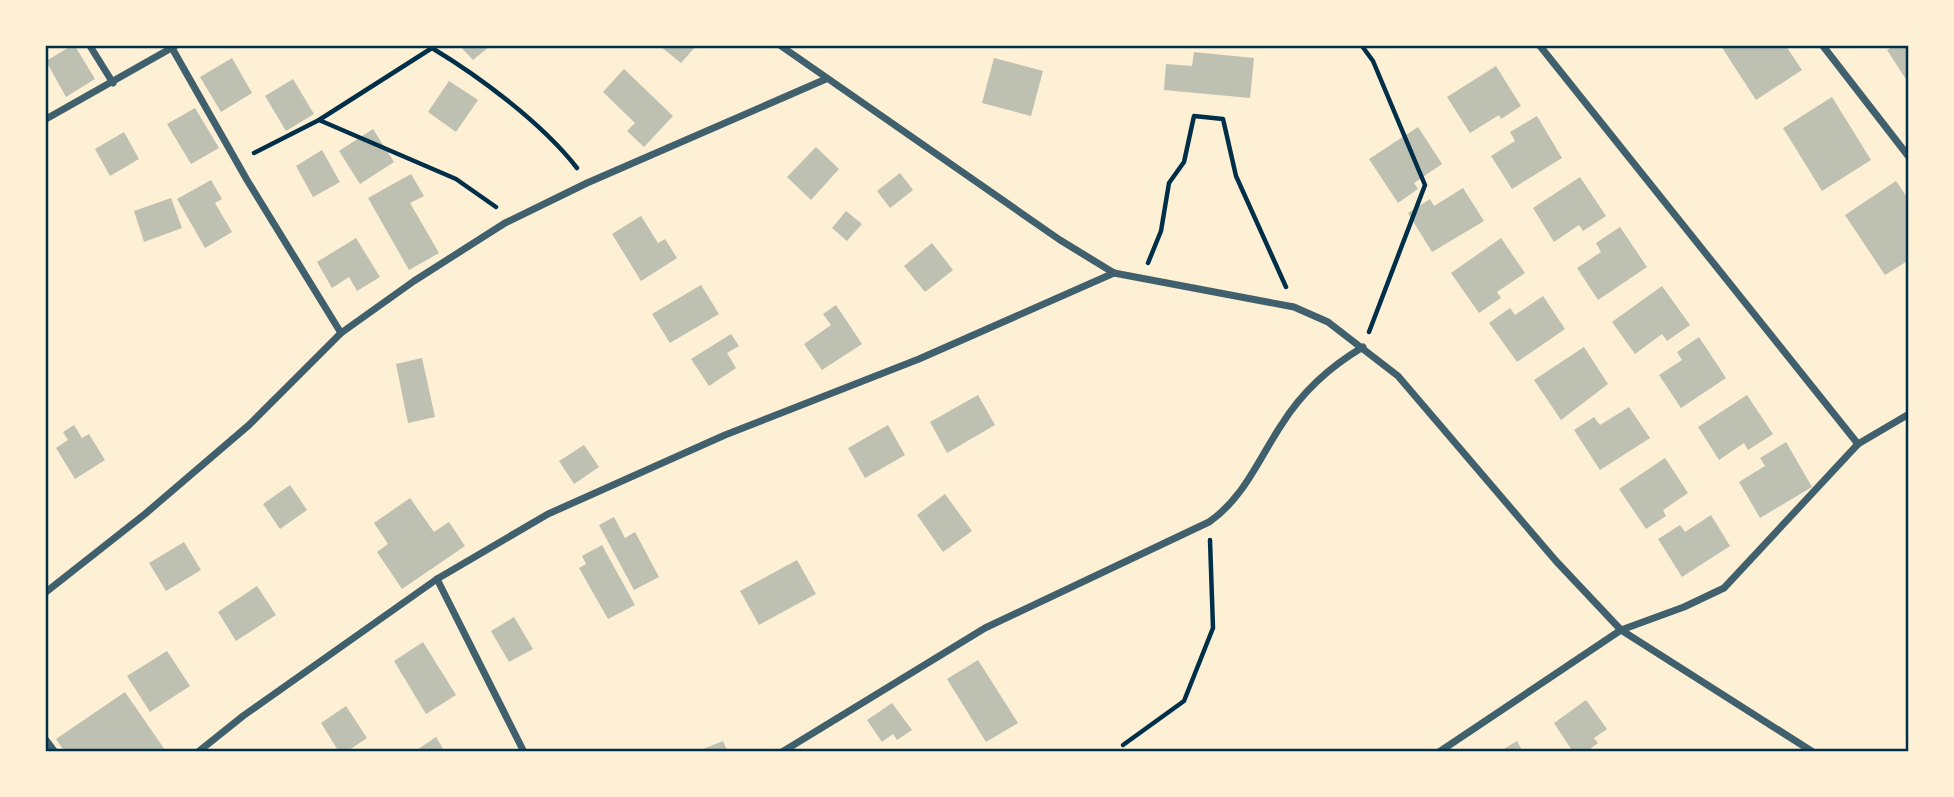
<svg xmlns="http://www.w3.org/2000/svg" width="1954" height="797" viewBox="0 0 1954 797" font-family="'Source Sans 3',sans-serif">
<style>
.building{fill:#bec0b2}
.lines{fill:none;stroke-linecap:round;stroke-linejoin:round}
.path{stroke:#003049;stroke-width:4.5}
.minor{stroke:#3f606c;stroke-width:7}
.neatline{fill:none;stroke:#003049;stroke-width:2.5}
</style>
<rect width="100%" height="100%" fill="#fdf0d5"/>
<!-- building -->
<g class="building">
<path d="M71,46H75L95,79L66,97L46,61Z"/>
<path d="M460,46H490L473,60Z"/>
<path d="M660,46H696L681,63Z"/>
<path d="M1721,46H1786L1802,70L1756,100Z"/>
<path d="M1894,46H1909V84L1887,50Z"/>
<path d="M1194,52L1254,58L1250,98L1164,90L1166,64L1192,66Z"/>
<path d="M232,58L252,93L221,112L200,77Z"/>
<path d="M994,58L1043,71L1031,116L982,103Z"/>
<path d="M1496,66L1521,106L1501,119L1499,115L1470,133L1447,97Z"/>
<path d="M624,69L673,116L644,147L627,131L635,123L603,92Z"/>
<path d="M293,79L314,114L286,131L265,96Z"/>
<path d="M449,81L478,100L456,132L428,112Z"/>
<path d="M1832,97L1871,160L1822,191L1783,128Z"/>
<path d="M195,108L219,148L191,164L167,124Z"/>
<path d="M1537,116L1562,158L1512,189L1491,156L1515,141L1510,132Z"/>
<path d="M1418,127L1442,164L1414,183L1418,189L1398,203L1369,159Z"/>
<path d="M373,129L394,162L360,184L339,151Z"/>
<path d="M124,132L139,159L110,176L95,149Z"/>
<path d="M816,147L839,169L811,200L787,177Z"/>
<path d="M322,150L340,182L313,197L296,166Z"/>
<path d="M900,173L913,190L890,208L877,191Z"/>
<path d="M411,174L424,196L410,203L439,253L409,270L368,198Z"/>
<path d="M1580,177L1606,216L1583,231L1579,225L1554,242L1533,208Z"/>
<path d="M211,180L222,199L215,203L232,232L205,248L177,199Z"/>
<path d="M1896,181L1909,200V260L1885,275L1845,215Z"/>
<path d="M1463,188L1484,221L1432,252L1408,213L1430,199L1434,206Z"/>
<path d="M171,198L182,228L144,242L134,211Z"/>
<path d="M846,211L862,224L847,241L832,228Z"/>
<path d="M641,216L658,243L665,239L677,258L641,281L612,234Z"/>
<path d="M1620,227L1647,267L1598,300L1577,268L1601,252L1596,243Z"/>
<path d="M356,238L380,277L357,291L349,277L332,288L317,262Z"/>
<path d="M1501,238L1525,273L1497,292L1501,298L1479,313L1451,273Z"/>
<path d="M932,243L953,270L925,292L904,266Z"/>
<path d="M701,285L719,314L670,343L652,314Z"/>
<path d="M1662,286L1690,325L1667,341L1662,334L1635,354L1612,322Z"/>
<path d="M1543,296L1565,329L1517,362L1489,323L1510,308L1515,315Z"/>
<path d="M836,305L862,344L822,370L804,344L831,325L823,314Z"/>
<path d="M731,334L739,346L727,353L736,368L709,386L691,359Z"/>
<path d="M1699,337L1726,378L1681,408L1659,375L1682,360L1677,352Z"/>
<path d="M1584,347L1608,384L1561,420L1534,380Z"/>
<path d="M422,358L435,417L408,423L396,364Z"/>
<path d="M978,395L995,425L947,453L930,422Z"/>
<path d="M1747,395L1773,434L1748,450L1744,443L1719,460L1698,427Z"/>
<path d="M1629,407L1650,438L1600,470L1574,430L1594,417L1600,425Z"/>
<path d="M74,425L82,438L89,434L105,460L75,479L56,448L68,440L63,432Z"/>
<path d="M888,425L905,455L865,478L848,448Z"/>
<path d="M1786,442L1812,487L1760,518L1739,482L1765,466L1760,458Z"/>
<path d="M584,445L599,467L574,484L559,461Z"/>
<path d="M1665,458L1688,493L1663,510L1666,516L1646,529L1619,489Z"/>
<path d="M290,485L307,510L280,529L263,504Z"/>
<path d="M945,494L972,531L943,552L917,515Z"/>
<path d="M410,498L434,532L449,522L465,546L402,589L377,552L388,544L374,523Z"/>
<path d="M1711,515L1730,546L1682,577L1658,539L1680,525L1685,532Z"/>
<path d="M614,517L625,538L635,532L659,577L634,590L599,525Z"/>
<path d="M184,542L201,570L166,591L149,563Z"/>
<path d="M602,545L635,605L608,619L579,568L586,564L582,556Z"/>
<path d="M797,560L816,594L759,625L740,591Z"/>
<path d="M257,586L276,615L236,641L218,612Z"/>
<path d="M514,617L533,649L509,662L491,631Z"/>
<path d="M423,642L456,695L426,714L394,661Z"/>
<path d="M167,651L190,686L150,712L127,676Z"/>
<path d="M978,660L1018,723L986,742L947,679Z"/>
<path d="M125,692L165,750L65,752L56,739Z"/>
<path d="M1586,700L1607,729L1594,738L1598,743L1586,752H1573L1554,723Z"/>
<path d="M892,703L912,730L897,740L893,734L882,742L867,720Z"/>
<path d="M346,706L367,738L346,752H339L321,723Z"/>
<path d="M436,737L445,752H414Z"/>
<path d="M723,741L728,752H698V751Z"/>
<path d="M1517,741L1523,752H1499Z"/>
</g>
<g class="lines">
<!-- path -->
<g class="path">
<path d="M1362,46L1373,61L1425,185L1369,332"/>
<path d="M319,120L432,48C480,77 542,123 577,168"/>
<path d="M254,153L319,120L456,179L496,207"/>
<path d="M1148,263L1161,231L1169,183L1184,162L1194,116L1223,119L1236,176L1286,287"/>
<path d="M1123,745L1184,701L1213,628L1210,540"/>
</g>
<!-- minor -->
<g class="minor">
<path d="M90,46L113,83"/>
<path d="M781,46L1060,240L1114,273L1294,307L1328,322L1398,376L1556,561L1621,630L1813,752"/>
<path d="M1540,46L1858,444"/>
<path d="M1823,46L1909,157"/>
<path d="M172,48L247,180L341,333"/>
<path d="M46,119L175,46"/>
<path d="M46,592L145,514L249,425L341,333L414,281L505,223L587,183L826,79"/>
<path d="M46,740L55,752"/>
<path d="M198,752L243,716L437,579"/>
<path d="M524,752L437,579L548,514L725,435L919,359L1114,273"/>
<path d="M782,752L985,628L1209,522C1244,498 1259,458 1282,424C1302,392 1331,366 1363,347"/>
<path d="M1439,752L1621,630L1684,607L1724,588L1858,444L1909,414"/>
</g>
</g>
<!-- border -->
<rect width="1954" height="797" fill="none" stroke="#fdf0d5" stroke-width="94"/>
<rect x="47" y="47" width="1860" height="703" class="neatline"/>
</svg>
